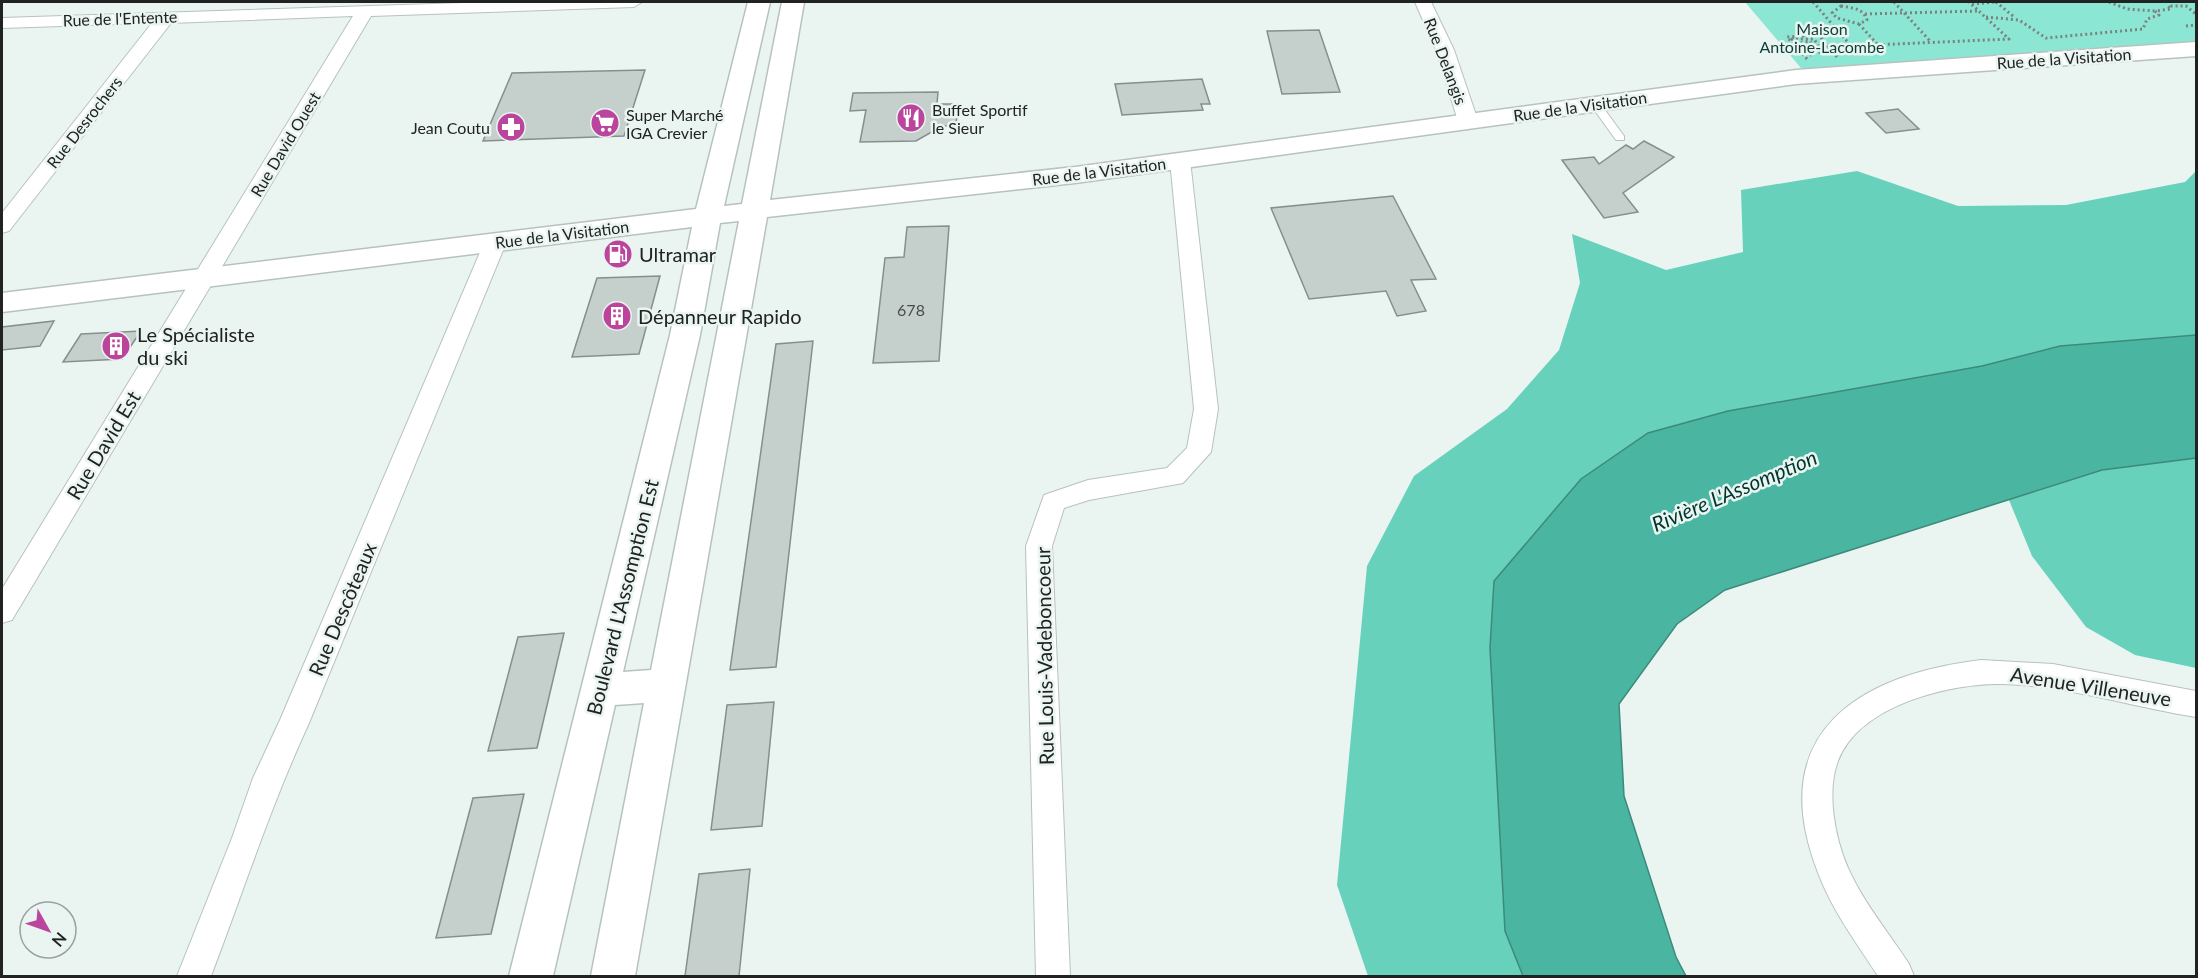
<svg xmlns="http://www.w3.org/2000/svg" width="2198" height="978" viewBox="0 0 2198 978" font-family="Lato,sans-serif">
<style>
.green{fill:#8be7d3}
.forest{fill:#67d1bc}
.water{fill:#4ab6a1;stroke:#3d8a7b;stroke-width:1.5}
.building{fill:#c5d0cd;stroke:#858f8c;stroke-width:1.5}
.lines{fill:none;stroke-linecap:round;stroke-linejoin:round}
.lane-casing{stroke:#b7c2bf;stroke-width:2}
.street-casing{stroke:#b7c2bf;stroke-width:2}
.secondary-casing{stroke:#b7c2bf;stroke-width:3}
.path{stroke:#7b8280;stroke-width:3;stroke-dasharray:2 3;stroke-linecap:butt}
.lane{fill:#fff;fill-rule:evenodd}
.street{fill:#fff;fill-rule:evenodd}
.secondary{fill:#fff;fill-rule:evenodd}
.labels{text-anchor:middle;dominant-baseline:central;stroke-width:5;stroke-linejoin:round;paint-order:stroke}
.far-street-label{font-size:16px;fill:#202322;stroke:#eaf5f2}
.far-park-label{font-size:16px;fill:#0c3e35;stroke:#eaf5f2}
.far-poi-label{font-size:16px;fill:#202322;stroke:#eaf5f2;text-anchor:start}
.number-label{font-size:16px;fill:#494e4d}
.poi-label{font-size:20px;fill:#202322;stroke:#eaf5f2;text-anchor:start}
.street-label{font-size:20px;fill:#202322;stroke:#eaf5f2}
.water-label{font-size:21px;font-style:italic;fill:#01362d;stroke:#eaf5f2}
</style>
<rect width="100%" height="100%" fill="#eaf5f2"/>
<!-- green -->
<path class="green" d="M1745,2H2196V49L1806,74Z"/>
<!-- forest -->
<g class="forest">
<path d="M1857,171L1958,206L2066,205L2185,182L2196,171V335L2060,346L1982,366L1728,411L1648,433L1494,581L1490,648L1505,931L1523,976H1368L1337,885L1367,566L1414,476L1507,409L1559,350L1580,283L1572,234L1666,270L1743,252L1741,190Z"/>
<path d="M2196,458V668L2135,655L2086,627L2032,556L2009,500L2102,470Z"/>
</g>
<!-- water -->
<path class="water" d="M2196,335V458L2102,470L1725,590L1677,624L1619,704L1624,796L1676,957L1686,976H1523L1505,931L1490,648L1494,581L1581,479L1648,433L1728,411L1982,366L2060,346Z"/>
<!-- building -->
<g class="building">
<path d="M1319,30L1340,92L1282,94L1267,31Z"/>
<path d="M645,70L624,136L483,141L512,73Z"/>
<path d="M1202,79L1210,104H1201L1203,110L1122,115L1115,84Z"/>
<path d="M938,92L937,104H958L956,126H942L916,141L860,142L866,110L850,111L853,93Z"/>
<path d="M1898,109L1919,129L1886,133L1866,113Z"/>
<path d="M1644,141L1674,157L1623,193L1638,212L1604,218L1562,160L1594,157L1599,164L1626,145L1633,149Z"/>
<path d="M1393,196L1436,279L1411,280L1426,311L1397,316L1386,291L1309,299L1271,208Z"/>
<path d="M949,226L939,361L873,363L885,258L904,257L907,227Z"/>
<path d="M660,276L639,354L572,357L597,278Z"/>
<path d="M54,321L40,346L2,350V327Z"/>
<path d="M141,331L122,359L63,362L81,334Z"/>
<path d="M813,341L776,667L730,670L776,344Z"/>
<path d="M564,633L537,748L488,751L518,637Z"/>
<path d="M774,702L762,826L711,830L727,705Z"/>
<path d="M524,794L491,934L436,938L473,798Z"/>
<path d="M750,869L739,976H685L699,874Z"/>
</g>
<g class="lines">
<!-- lane casing -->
<g class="lane-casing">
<path id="lane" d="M1595,101L1599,102L1624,136V140H1616L1590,104Z"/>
</g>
<!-- street casing -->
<g class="street-casing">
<g id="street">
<path d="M495,2H642L634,7L371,16L12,620L2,623V589L353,16L171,23L9,231L2,233V213L152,23L2,28V18Z"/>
<path d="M1415,2H1431L1454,50L1478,121L1475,125H1461L1458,121L1436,50Z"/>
<path d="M1180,154L1187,156L1190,160L1218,409L1211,452L1183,483L1089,500L1064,508L1052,546L1070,976H1036L1026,546L1044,495L1088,480L1167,468L1187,448L1194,409L1170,160L1173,156Z"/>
<path d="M495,236L502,238L506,243L309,723C271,805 243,892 211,976H177L232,838L253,778L280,720L484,243L488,238Z"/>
<path d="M1981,660L2053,664L2196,691V717C2132,707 2069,686 2003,684C1950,683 1859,705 1838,761C1826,792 1835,838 1848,868C1863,902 1889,933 1909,964L1914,976H1878C1856,942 1831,909 1817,870C1765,733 1858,675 1981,660Z"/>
</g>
</g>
<!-- secondary casing -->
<g class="secondary-casing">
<path id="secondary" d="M748,2H770L724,206L742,204L782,2H804L770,200L1075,167L1796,70L2196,42V56L1796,84L1075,183L767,217L635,976H591L644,703L615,705L553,976H509L670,335L692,227L2,312V293L696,209ZM739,221L651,670L623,672L700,335L720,223Z"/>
</g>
<!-- path -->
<g class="path">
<path d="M1813,2L1851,46L2009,39L1969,2"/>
<path d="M1894,2L1931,42"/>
<path d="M1996,2L2013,16"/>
<path d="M2109,2L2127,9L2155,11"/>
<path d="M1972,4L1995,2"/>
<path d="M1841,6C1852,8 1863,8 1867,20L1859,24L1837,18L1832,13Z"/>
<path d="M1865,14L1978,11"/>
<path d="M1986,17L2019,20L2046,38L2143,29L2147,19L2159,15L2155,11L2171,9L2168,6H2186L2196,14"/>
<path d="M1859,24L1878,45"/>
<path d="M2186,26L2196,25"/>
<path d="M1807,45L1816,51L1810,41L1800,43L1811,53L1822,52L1814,39H1792L1814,57"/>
<path d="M1837,57L1829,47L1851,46"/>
<path d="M1807,59L1787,37L1819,35L1827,45V55"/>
</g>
<!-- lane -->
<use href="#lane" class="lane"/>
<!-- street -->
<use href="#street" class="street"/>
<!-- secondary -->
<use href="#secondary" class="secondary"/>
</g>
<!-- icons -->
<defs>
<g id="restaurant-disc" transform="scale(1.5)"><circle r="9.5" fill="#bb459c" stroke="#eaf5f2"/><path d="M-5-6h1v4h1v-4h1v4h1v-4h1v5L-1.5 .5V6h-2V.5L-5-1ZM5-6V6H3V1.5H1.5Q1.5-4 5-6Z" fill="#fff"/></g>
<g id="supermarket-disc" transform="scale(1.5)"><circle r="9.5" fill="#bb459c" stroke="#eaf5f2"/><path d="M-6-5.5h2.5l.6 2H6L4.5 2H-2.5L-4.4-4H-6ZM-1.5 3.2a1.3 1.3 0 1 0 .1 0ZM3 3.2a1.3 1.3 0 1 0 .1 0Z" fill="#fff"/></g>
<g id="pharmacy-disc" transform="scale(1.5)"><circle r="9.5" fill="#bb459c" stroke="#eaf5f2"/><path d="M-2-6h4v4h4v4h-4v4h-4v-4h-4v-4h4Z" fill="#fff"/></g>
<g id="fuel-disc" transform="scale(1.5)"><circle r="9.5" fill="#bb459c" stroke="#eaf5f2"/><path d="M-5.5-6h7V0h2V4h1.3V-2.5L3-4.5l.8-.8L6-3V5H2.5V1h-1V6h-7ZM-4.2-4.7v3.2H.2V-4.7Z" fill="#fff"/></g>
<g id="building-disc" transform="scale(1.5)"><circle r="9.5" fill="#bb459c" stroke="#eaf5f2"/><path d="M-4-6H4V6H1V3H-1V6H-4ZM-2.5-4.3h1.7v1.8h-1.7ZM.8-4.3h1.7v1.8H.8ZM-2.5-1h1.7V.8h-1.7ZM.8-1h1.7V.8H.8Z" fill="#fff"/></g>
</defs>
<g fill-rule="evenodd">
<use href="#restaurant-disc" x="911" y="118"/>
<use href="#supermarket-disc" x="605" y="123"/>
<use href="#pharmacy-disc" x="511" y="127"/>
<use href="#fuel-disc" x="618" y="254"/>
<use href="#building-disc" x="617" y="316"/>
<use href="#building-disc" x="116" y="346"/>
</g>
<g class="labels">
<!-- far-street labels -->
<g class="far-street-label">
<text transform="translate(120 18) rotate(-2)">Rue de l'Entente</text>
<text transform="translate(2064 58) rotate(-4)">Rue de la Visitation</text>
<text transform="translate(1446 61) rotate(69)">Rue Delangis</text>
<text transform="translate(1580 106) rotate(-8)">Rue de la Visitation</text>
<text transform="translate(84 122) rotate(-52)">Rue Desrochers</text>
<text transform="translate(285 144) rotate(-59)">Rue David Ouest</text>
<text transform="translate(1099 171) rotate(-7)">Rue de la Visitation</text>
<text transform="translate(562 234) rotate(-7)">Rue de la Visitation</text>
</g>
<!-- far-park labels -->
<g class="far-park-label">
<text x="1822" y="28">Maison<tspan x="1822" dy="18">Antoine-Lacombe</tspan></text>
</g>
<!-- far-poi labels -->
<g class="far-poi-label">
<text x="932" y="109">Buffet Sportif<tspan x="932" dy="18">le Sieur</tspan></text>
<text x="626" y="114">Super Marché<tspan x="626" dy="18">IGA Crevier</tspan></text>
<text x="490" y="127" text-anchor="end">Jean Coutu</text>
</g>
<!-- number labels -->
<g class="number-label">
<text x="911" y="309">678</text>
</g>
<!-- poi labels -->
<g class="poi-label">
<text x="639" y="254">Ultramar</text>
<text x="638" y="316">Dépanneur Rapido</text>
<text x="137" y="334">Le Spécialiste<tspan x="137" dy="23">du ski</tspan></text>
</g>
<!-- street labels -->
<g class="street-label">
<text transform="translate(103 445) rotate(-59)">Rue David Est</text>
<text transform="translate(622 597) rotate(-76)">Boulevard L'Assomption Est</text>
<text transform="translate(342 609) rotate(-67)">Rue Descôteaux</text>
<text transform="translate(1044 656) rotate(-91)">Rue Louis-Vadeboncoeur</text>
<text transform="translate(2091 686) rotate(9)">Avenue Villeneuve</text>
</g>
<!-- water labels -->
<g class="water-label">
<text transform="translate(1734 490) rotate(-23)">Rivière L'Assomption</text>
</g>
</g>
<!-- border -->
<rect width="2198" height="978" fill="none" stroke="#202322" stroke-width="6"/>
<!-- north arrow -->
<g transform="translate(48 930) rotate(130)"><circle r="28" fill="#eaf5f2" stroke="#99a19f" stroke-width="1.5"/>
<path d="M0-4.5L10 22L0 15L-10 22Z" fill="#bb459c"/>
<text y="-9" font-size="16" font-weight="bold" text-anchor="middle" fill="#202322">N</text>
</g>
</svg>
